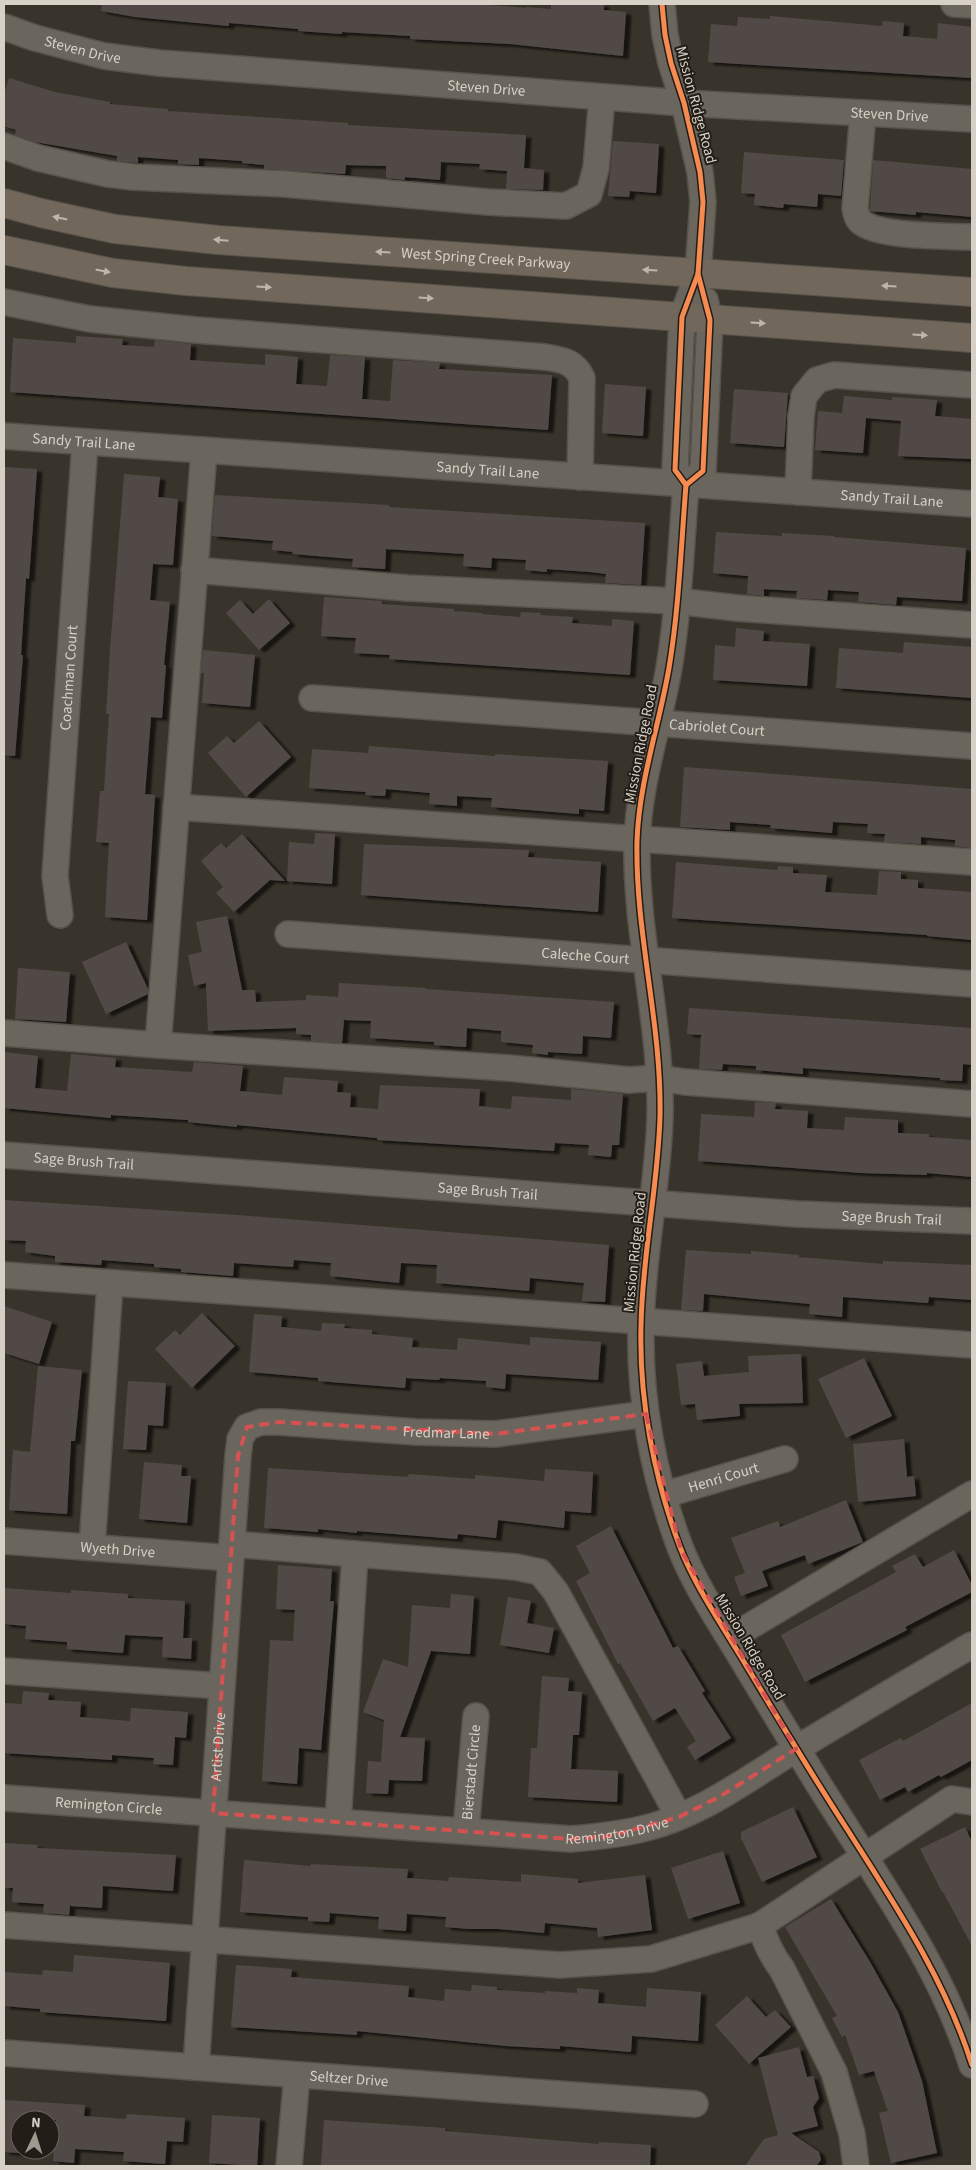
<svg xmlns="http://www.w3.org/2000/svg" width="976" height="2170" viewBox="0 0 976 2170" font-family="'Source Sans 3',sans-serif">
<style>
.building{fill:#514a45;filter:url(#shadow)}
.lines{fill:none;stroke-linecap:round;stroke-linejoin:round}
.minor-casing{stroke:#57524b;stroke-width:28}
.major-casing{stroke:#57524b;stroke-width:30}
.minor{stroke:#6a665e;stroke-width:25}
.major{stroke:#71675b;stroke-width:28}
.cycleway-casing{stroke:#221d16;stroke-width:8}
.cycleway{stroke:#f68b52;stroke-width:5}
.oneway{fill:#beb6ac}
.marked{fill:none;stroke:#d65250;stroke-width:4;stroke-dasharray:10 6;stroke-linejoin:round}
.labels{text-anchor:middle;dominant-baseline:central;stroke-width:4;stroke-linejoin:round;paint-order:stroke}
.street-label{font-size:15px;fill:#d7d0c7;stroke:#221d16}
</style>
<defs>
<filter id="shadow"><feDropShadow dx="5.5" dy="3" stdDeviation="1" flood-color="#0009"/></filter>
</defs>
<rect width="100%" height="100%" fill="#39342b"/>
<!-- building -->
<g class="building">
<path d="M102,4H488V5L526,8V7L551,9V4H604V10L626,12L623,56L510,44L410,39V36L342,32V34L298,31V29L229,23V26L135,17L101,11Z"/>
<path d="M770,16L882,26L883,21L904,23L903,36L937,39L938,23L972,27V78L708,62L711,24L737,26L738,17L770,19Z"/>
<path d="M9,78L55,92L110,102V104L168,109V111L348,123V125L526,135L524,168L544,170L543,190L506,189L507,171L479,169L480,164L441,162L440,180L405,177V180L386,178V166L346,165L345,174L264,169V165L242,163V161L199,158V165L178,164V160L138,157V163L117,161V156L35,142L15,135L16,130L4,126V94Z"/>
<path d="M613,141L659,144L656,193L630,191L629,197L608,196Z"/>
<path d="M744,152L844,160L841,196L818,194L817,207L784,204L783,208L754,205L755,194L741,193Z"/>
<path d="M873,160L972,169V217L916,212V215L870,211Z"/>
<path d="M76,336L123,339L122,345L154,347L155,340L191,344L190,360L265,365V354L298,357L296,384L327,386L330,355L365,357L362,399L390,401L393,360L440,363L439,369L552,375L548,430L10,392L13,338L76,343Z"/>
<path d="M605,384L646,387L643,436L602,433Z"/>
<path d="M734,389L788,393L784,447L730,443Z"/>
<path d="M844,396L892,400V397L937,400L935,416L972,419V459L898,456L901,421L866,418L863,453L815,450L818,411L842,413Z"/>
<path d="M4,467L37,469L29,579L26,578L21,655H23L15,756L4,755Z"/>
<path d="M124,474L160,477L158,497L178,499L173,565L153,564L150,600L170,602L164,665H166L162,718L151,717L145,794L155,795L147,920L105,917L109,843L96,842L100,791H104L109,714H106L110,650Z"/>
<path d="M215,495L389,505V507L645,523L641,585L605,583L606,574L590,572L547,569V572L525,570L526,560L492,558L491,568L463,566L464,554L386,549L385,569L352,567L353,559L292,554L293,552L272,550L273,541L212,536Z"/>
<path d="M716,532L782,536V533L834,536V537L966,548L962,601L897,597L896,605L858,602L859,592L828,590L827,600L796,598L797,591L764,589V596L747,594L748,576L713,573Z"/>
<path d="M324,597L382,601V604L454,609V611L482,613V614L520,617L521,612L541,613L540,615L573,617L572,623L612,626V619L634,621L630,675L389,659L390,655L354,653L356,638L321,636Z"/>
<path d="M269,599L290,623L259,650L226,613L240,600L253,614Z"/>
<path d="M736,628L764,631L763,641L810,644L807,686L713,680L715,645L735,647Z"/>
<path d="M904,642L972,647V698L836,688L839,648L903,653Z"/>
<path d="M203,650L255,655L250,707L202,703L204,673H201Z"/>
<path d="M259,721L291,757L246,797L208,753L227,736L234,743Z"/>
<path d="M369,746L495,756V754L608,761L604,811L579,809V814L491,807L492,798L457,796V806L429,804L430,793L386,789L385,796L365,795L366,792L309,788L312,749L368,753Z"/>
<path d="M684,767L972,789V848L955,846V840L921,837V844L884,842L885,834L867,833L868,824L833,822L832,833L770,828L771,825L730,822V830L680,827Z"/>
<path d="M315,833L335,834L332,884L287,881L289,842L314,844Z"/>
<path d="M242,834L285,881L270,880L234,912L216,893L223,887L201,861L221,843L226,848Z"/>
<path d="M364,844L529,850L528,857L601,862L598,912L361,895Z"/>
<path d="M676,862L777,870L778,866L793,867V873L827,875L825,892L877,895L879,871L901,872V879L918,880V888L972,892V940L927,936V935L672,918Z"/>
<path d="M227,916L242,990H255L256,1002L306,1000V995L338,997L339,983L426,988V989L614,1002L611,1038L583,1036L582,1054L548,1052V1055L532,1053L533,1045L501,1042V1031L467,1028L466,1047L434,1045V1042L370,1038L371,1021L344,1020L342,1043L311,1041V1035L296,1034V1028L208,1031L206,983L194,986L188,955L202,952L196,922Z"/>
<path d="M126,942L148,989V994L106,1014L82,962Z"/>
<path d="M18,968L70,972L66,1022L15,1019Z"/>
<path d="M689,1008L972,1028V1065L963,1064L962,1081L940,1080V1078L803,1068V1074L756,1070V1066L723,1064L722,1070L699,1069L701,1035L687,1034Z"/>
<path d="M4,1052L38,1056L35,1088L67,1091L71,1054L116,1058L115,1067L192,1072L194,1062L243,1066L240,1091L282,1095L284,1077L338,1081L337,1092L351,1093L350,1107L378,1109L380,1085L480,1089L479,1106L511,1109L512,1096L571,1100V1089L623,1094L619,1145H612L611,1157L588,1155L589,1145L555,1143L554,1151L492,1147L377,1140V1138L237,1125V1127L188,1122V1120L111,1115V1118L4,1108Z"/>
<path d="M755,1102L776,1103L775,1109L808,1111L807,1128L844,1130L845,1117L898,1120V1133L929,1134V1137L972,1140V1177L927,1173V1175L862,1173L698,1161L701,1114L754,1117Z"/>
<path d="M4,1200L237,1215L609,1245L605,1302L582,1301L584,1283L530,1278L529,1291L436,1283L437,1265L401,1263L399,1283L330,1276L331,1263L294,1260L293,1267L234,1263L233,1276L181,1272V1269L154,1267V1264L102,1260L101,1265L55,1262V1256L25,1252L26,1241L4,1240Z"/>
<path d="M686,1250L751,1254V1251L799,1255V1257L883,1264V1261L972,1265V1300L929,1297L928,1303L843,1297L842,1317L809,1314L810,1304L704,1294L703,1311L681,1310Z"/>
<path d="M4,1306L52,1322L39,1364L4,1353Z"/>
<path d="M202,1313L235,1346L192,1388L155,1349L175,1330L180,1335Z"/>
<path d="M254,1314L282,1316L281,1327L321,1331L322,1323L345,1324L344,1328L372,1330V1334L413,1338L412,1347L457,1350L458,1338L530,1345V1337L601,1342L598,1380L506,1374L505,1389L486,1387V1381L440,1378L439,1380L406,1378L405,1388L318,1381V1378L249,1372Z"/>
<path d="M801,1354L803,1403L739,1404L740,1416L697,1420L695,1404L681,1405L676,1364L702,1361L704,1376L749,1372L748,1356Z"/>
<path d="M864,1358L892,1416L846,1438L818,1379Z"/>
<path d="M38,1366L82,1370L75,1441H71L67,1514L9,1510L13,1450L30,1452Z"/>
<path d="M128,1381L166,1383L163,1426L148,1425L146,1450L123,1449Z"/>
<path d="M904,1439L907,1477L914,1476L916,1496L858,1502L853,1444Z"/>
<path d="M144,1462L182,1465L181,1476H191L187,1523L139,1519Z"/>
<path d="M268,1468L408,1477L409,1474L475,1479V1475L544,1481L545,1469L593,1472L591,1513L565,1511L564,1528L498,1520L496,1538L458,1534L457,1539L357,1531V1533L318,1529V1532L264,1528Z"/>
<path d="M846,1500L863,1542L808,1564L805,1555L762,1571L768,1586L741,1596L734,1577L745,1573L731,1538L778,1521L780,1527Z"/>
<path d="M611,1526L673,1648L678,1646L705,1691L702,1693L731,1738L695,1760L687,1747L696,1741L675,1708L653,1721L620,1663L618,1664L576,1581L590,1573L576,1546Z"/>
<path d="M954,1550L972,1585V1592L905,1627L907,1630L805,1682L781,1635L896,1572L892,1566L915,1554L923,1567Z"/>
<path d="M278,1565L332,1569L330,1601H334L321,1750L299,1748L297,1784L262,1781L270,1640L293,1641L295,1610L276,1609Z"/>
<path d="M4,1588L71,1593V1590L128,1594V1598L185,1601L183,1638H192L191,1659L162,1657L163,1637L125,1635L123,1653L67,1649V1642L25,1639L26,1626L4,1624Z"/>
<path d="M451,1594L474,1596L470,1654L431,1651L400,1737L425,1738L422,1781L389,1780L388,1794L366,1793L368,1761L381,1762L384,1720L363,1712L383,1659L408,1667L412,1605L450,1608Z"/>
<path d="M508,1597L531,1601L527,1623L554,1628L549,1653L500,1645Z"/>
<path d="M542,1676L569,1678L568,1691L582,1692L579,1735H573L571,1769L618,1771L617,1802L528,1797L531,1748H537Z"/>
<path d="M23,1691L49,1693L48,1700L81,1702L80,1717L130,1721L131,1708L188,1712L186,1738L175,1737L173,1765L153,1764L154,1758L112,1755V1760L4,1753V1703L22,1704Z"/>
<path d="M972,1703V1760L941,1777L939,1775L908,1792L905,1787L880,1800L859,1760L901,1738L903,1741Z"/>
<path d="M793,1807L817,1857L762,1882L741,1838V1832Z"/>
<path d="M965,1827L972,1842V1946L943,1892H942L920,1849Z"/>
<path d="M4,1843L38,1845L37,1848L176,1855L173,1891L103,1886L102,1908L70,1906L69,1915L43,1913L44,1904L12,1902L13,1888H4Z"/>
<path d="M723,1851L740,1903L688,1919L671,1868Z"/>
<path d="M244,1860L311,1866V1864L408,1869L407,1878L448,1881L449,1877L521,1882V1874L578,1879V1883L645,1875L652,1930L598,1937L597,1928L545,1923L544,1933L499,1929H469L445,1927L446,1917L407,1914L406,1931L378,1929L379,1917L330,1913L329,1922L308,1921V1917L240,1912Z"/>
<path d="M831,1899L870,1962L898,2012L922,2081L937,2153L891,2163L879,2113L888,2111L874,2071L859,2075L845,2035L842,2037L832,2018L837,2016L785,1927Z"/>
<path d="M74,1955L170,1963L166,2021L40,2012V2009L4,2006V1972L42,1975L43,1970L73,1972Z"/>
<path d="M236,1965L292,1969L291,1977L409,1986L408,1997L444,2001L445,1989L471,1991L472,1985L497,1987V1990L545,1993V1991L577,1993V1988L599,1990L598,2003L646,2007L647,1988L701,1992L698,2041L632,2036L631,2052L560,2046V2049L506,2046L357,2031V2035L231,2027Z"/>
<path d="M747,1996L766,2017L775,2010L791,2027L749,2064L715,2025Z"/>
<path d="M799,2047L807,2077L813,2076L819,2098L813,2107L818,2126L791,2133L819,2152L821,2160L816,2166H745L764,2139L778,2135L758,2058Z"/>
<path d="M4,2100L85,2105L84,2116L126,2119L127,2114L185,2118L183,2142L167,2141L165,2164L123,2161L124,2152L75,2149L74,2163L53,2161L56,2120H20V2153L4,2152Z"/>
<path d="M212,2115L260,2118L257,2166L209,2163Z"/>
<path d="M324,2120L445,2128V2131L599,2144V2142L651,2145L650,2166H321Z"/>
</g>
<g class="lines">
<!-- minor casing -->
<g class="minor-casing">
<g id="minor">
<path d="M662,4L665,35L671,63L684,103L700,172L703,202L698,274L682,317L675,470L686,485C681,546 679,608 669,668C659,726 639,782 637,841C635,934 662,1024 660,1117C658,1187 642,1256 641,1326C639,1400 654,1478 680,1547C695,1586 720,1622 741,1657C776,1715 810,1772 847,1829C895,1905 945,1979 972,2065"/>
<path d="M954,4L972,5"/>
<path id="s1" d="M4,27L35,38L104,56L159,63L684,103L972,119"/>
<path d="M863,113L855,208C856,213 857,219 861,222C878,237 947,236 972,237"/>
<path d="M4,146L38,158L108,174L133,177L285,184L488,202L566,206L589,194L596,168L602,97"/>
<path d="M4,302L90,319L196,330L545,357C562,360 574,361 582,378L580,477"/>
<path id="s2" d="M4,436L972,504"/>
<path d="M686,485L703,471L710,320L705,300"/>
<path d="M798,492L801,416L804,396L817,380L834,375L972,385"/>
<path d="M194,570L407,588L676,601L737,608L972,625"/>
<path id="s3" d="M312,698L972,746"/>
<path d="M176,807L972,862"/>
<path id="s4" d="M60,915L55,876L85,443"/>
<path id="s5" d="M288,934L972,984"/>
<path d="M4,1033L158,1045L204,451"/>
<path d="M158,1045L509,1068L629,1080L659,1078L685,1082L972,1104"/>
<path id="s6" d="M4,1155L797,1214L972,1221"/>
<path d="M4,1275L972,1345"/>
<path id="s7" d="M664,1495L785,1459"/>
<path id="s8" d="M4,1541L231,1558"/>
<path d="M232,1544L516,1567L540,1572L556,1592L679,1817"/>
<path d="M92,1547L110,1283"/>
<path d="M730,1638L972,1494"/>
<path d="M4,1671L222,1686"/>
<path id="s9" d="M4,1798L571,1839C595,1837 618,1835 642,1829C699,1816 747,1779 796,1749C854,1714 913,1679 972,1645"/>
<path d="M338,1822L355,1554"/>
<path id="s10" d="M466,1830L476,1716"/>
<path d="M4,1925L560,1965L651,1959L759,1926L952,1799L972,1802"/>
<path d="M760,1925C765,1941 771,1955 782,1969L834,2072L852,2134L856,2166"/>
<path id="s11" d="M4,2053L695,2104"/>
<path id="s12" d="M196,2067L238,1456L240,1439L247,1427L261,1422H279L416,1432L495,1434L646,1414"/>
<path d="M289,2166L297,2075"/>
</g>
</g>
<!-- major casing -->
<g class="major-casing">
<g id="major">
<path id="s13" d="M4,203L41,213L115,229L218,240L972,292"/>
<path d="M4,250L113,273L186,281L972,338"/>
</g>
</g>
<!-- minor -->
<use href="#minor" class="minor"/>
<!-- major -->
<use href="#major" class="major"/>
<!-- cycleway casing -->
<g class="cycleway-casing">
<g id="cycleway">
<path d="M662,4L665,35L671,63L684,103L700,172L703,202L698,274L682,317L675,470L686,485C681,546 679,608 669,668C659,726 639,782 637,841C635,934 662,1024 660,1117C658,1187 642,1256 641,1326C639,1400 654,1478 680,1547C695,1586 720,1622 741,1657C776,1715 810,1772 847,1829C895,1905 945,1979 972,2065"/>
<path d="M686,485L703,471L710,320L698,274"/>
</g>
</g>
<!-- cycleway -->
<use href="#cycleway" class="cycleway"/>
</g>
<!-- one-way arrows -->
<defs><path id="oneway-solid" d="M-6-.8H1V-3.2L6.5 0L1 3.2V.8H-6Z" transform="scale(1.25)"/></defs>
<g class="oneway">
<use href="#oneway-solid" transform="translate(60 218) rotate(-168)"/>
<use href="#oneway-solid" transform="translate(221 240) rotate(-175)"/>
<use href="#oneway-solid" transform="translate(383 252) rotate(-176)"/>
<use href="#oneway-solid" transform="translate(650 270) rotate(-176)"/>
<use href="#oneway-solid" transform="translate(103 271) rotate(11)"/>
<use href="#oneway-solid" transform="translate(889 286) rotate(-176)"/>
<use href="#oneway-solid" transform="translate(264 287) rotate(4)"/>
<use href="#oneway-solid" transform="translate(426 298) rotate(4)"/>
<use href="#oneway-solid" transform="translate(758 323) rotate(4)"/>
<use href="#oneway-solid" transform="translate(920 335) rotate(4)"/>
</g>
<!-- marked area -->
<path class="marked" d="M646,1414L681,1550L796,1749L719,1797L679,1817L610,1836L571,1839L213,1813L238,1456L247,1427L279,1422L495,1434Z"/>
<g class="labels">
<!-- street labels -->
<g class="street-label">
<text stroke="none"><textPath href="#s1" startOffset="82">Steven Drive</textPath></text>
<text stroke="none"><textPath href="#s1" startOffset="488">Steven Drive</textPath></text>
<text transform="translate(696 105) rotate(75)">Mission Ridge Road</text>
<text stroke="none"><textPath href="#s1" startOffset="892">Steven Drive</textPath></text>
<text stroke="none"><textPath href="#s13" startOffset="486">West Spring Creek Parkway</textPath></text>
<text stroke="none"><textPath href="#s2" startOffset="80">Sandy Trail Lane</textPath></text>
<text stroke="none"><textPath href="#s2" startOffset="485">Sandy Trail Lane</textPath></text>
<text stroke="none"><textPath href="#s2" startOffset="890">Sandy Trail Lane</textPath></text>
<text stroke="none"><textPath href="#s4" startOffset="238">Coachman Court</textPath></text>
<text stroke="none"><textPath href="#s3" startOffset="406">Cabriolet Court</textPath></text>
<text transform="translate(641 744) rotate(-79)">Mission Ridge Road</text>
<text stroke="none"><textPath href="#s5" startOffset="298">Caleche Court</textPath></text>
<text stroke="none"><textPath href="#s6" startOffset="80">Sage Brush Trail</textPath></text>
<text stroke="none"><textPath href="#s6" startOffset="485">Sage Brush Trail</textPath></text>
<text stroke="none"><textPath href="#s6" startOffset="890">Sage Brush Trail</textPath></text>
<text transform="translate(635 1252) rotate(-84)">Mission Ridge Road</text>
<text stroke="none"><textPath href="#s12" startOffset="844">Fredmar Lane</textPath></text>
<text stroke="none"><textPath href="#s7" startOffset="62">Henri Court</textPath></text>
<text stroke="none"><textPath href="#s8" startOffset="114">Wyeth Drive</textPath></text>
<text transform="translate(750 1647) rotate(59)">Mission Ridge Road</text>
<text stroke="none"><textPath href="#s12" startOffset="321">Artist Drive</textPath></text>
<text stroke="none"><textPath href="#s10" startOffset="58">Bierstadt Circle</textPath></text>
<text stroke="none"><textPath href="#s9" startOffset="105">Remington Circle</textPath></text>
<text stroke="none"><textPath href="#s9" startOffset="615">Remington Drive</textPath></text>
<text stroke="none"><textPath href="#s11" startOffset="346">Seltzer Drive</textPath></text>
</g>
</g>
<!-- border -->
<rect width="976" height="2170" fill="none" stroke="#d7d0c7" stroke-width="10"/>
<!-- north arrow -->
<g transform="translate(35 2135) rotate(4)"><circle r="24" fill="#221d16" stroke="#6a655d"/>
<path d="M0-4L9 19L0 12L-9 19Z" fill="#a09990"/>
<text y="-8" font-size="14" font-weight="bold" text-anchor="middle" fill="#d7d0c7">N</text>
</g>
</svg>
